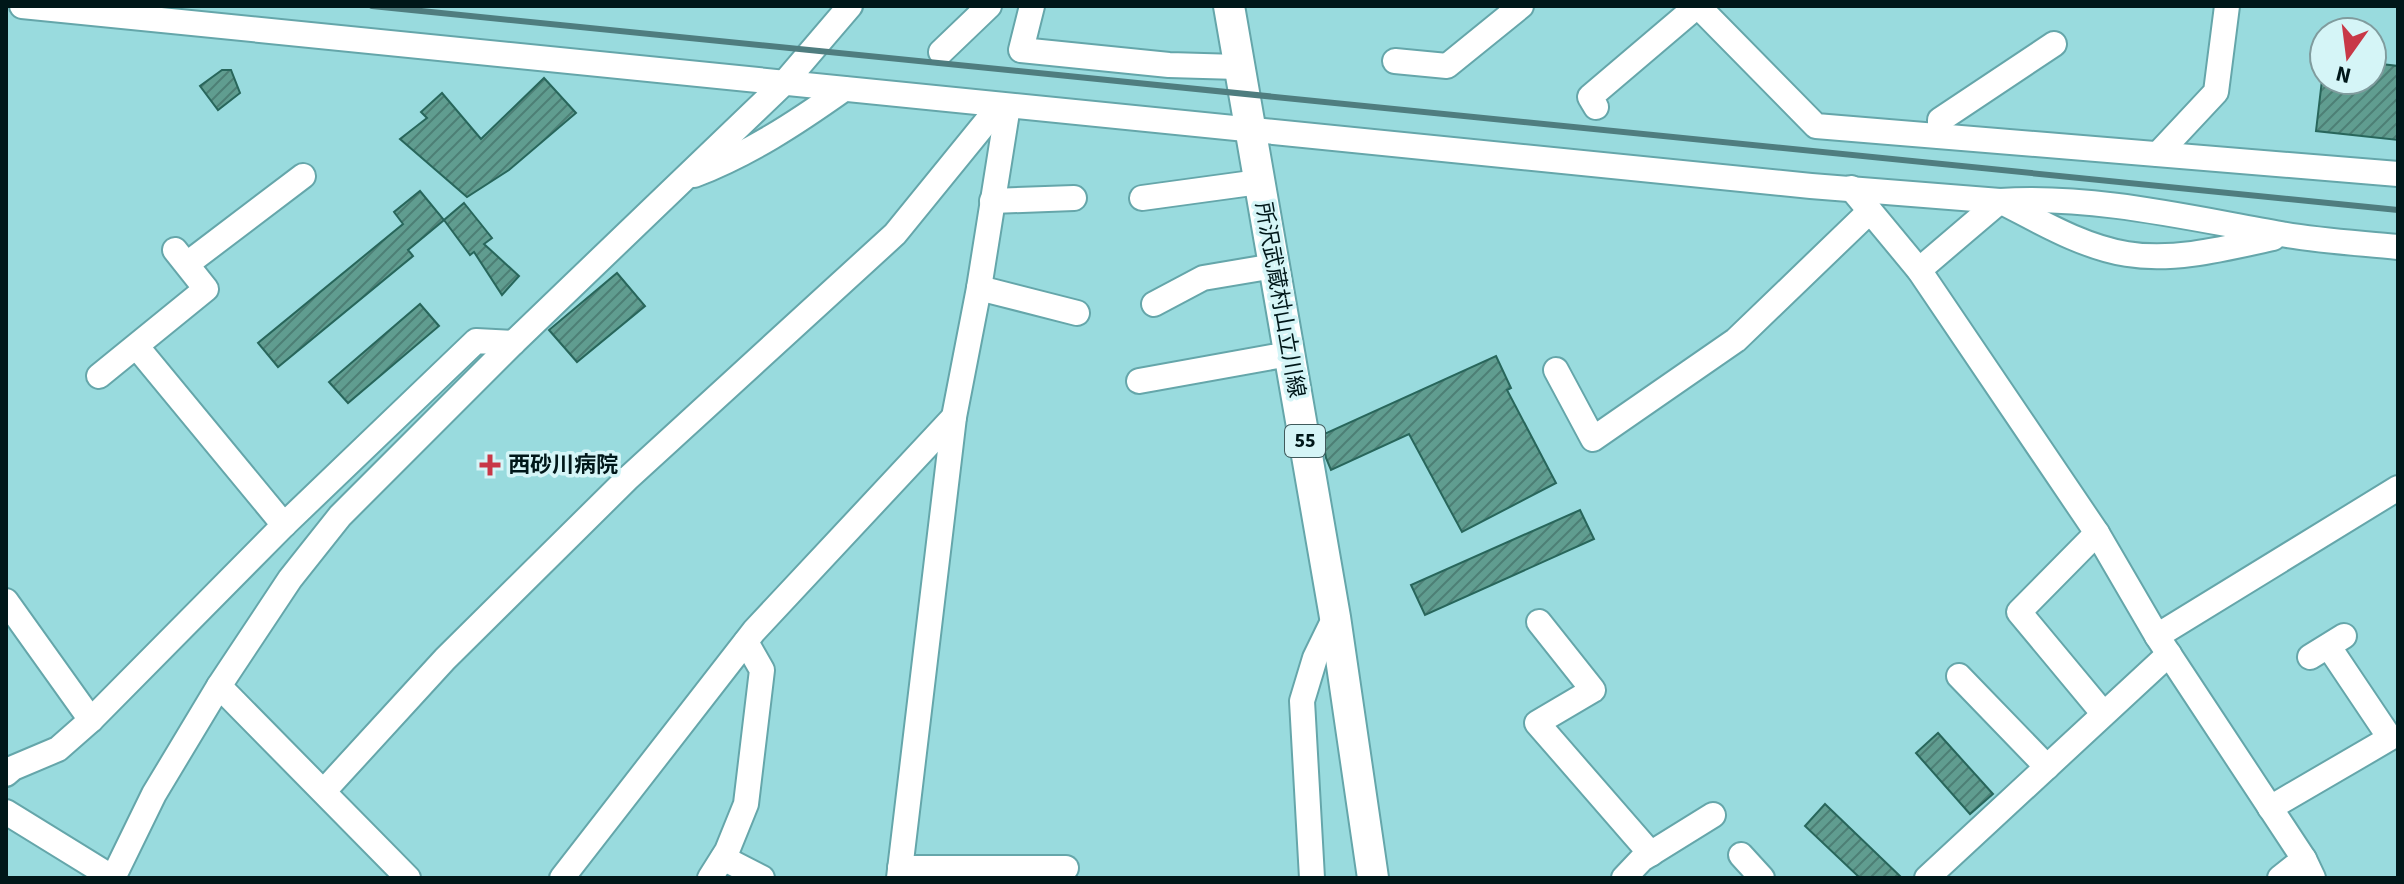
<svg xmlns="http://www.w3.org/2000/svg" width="2404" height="884" viewBox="0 0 2404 884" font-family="'Source Sans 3','Noto Sans JP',sans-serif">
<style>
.building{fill:url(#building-hatch);stroke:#28665b;stroke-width:2}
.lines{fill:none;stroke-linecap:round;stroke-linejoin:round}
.minor-casing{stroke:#65a6aa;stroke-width:28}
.major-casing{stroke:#65a6aa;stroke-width:34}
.minor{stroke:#fff;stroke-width:24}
.major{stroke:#fff;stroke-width:30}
.rail{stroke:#4f7d7f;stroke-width:6}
.poi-dot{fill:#c83847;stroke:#d5f5f7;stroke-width:3}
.labels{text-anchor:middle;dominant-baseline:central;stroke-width:7;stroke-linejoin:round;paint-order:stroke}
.shield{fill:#d5f5f7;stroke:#405a5c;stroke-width:2}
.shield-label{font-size:20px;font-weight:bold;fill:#001719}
.street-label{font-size:22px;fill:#001719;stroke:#d5f5f7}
.poi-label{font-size:22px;font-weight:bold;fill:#001719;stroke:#d5f5f7;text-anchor:start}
</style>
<defs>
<pattern id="building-hatch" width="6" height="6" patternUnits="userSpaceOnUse" patternTransform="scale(2)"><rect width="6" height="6" fill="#609d90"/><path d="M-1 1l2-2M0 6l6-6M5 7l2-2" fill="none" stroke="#4d7f75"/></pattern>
</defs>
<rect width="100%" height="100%" fill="#99dbde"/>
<!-- building -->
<g class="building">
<path d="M2372,63L2398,66V140L2316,131L2322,80H2372Z"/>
<path d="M222,70H231L240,93L218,110L200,86Z"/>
<path d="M544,78L576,113L509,170L467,197L400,139L427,118L421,112L442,93L481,139Z"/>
<path d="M420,191L444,220L408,250L413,256L278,367L258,343L403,224L394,212Z"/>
<path d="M464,203L492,238L484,244L519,276L502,295L474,252L470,255L444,220Z"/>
<path d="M617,273L645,306L577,362L549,330Z"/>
<path d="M420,304L439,326L348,403L329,382Z"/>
<path d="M1496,356L1511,388L1507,390L1556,483L1462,532L1409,434L1331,470L1326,458L1322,435Z"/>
<path d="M1580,510L1594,539L1425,615L1411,585Z"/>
<path d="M1938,733L1993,794L1970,814L1916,753Z"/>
<path d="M1825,804L1902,878H1860L1805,826Z"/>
</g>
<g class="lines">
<!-- minor casing -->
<g class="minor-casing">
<g id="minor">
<path d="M22,6L1811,186L2000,201C2094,195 2189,218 2281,234C2319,241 2359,243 2398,247"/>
<path d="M1032,6L1021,50L1169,65L1238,67"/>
<path d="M1698,6L1816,126L2398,174"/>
<path d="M941,52L989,6"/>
<path d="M1395,61L1447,66L1521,6"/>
<path d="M1596,107L1590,97L1697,6"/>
<path d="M1940,136V120L2054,44"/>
<path d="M2158,154L2216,92L2227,6"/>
<path d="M694,175C749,154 796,123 844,89"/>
<path d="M1851,188L1919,270L2097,533L2157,636L2304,859L2313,878"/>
<path d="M1142,198L1259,182"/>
<path d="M992,201L1074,198"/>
<path d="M2002,202C2041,222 2083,247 2127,254C2174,262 2227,248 2273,238"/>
<path d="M187,264L303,176"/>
<path d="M1919,270L2000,201"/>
<path d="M979,288L1077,313"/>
<path d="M1154,304L1203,278L1274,266"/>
<path d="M137,347L284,525"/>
<path d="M1556,370L1593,439L1736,340L1870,211"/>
<path d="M99,376L206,289L175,250"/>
<path d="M1139,381L1289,354"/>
<path d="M2097,533L2019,612L2103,713"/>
<path d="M6,601L91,720"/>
<path d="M1539,622L1593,690L1537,723L1651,854"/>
<path d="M2157,636L2398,488"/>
<path d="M2310,657L2344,636"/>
<path d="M1959,676L2047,767"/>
<path d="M219,686L408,878"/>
<path d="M6,774L13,768L58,749L91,720L284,525L476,341L513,343"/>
<path d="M324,791L445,659L627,479L895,234L1000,105"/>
<path d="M2270,808L2390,738L2329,647"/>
<path d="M6,812L113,878"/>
<path d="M1741,855L1762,878"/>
<path d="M723,858L762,878"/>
<path d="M900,868H1066"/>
<path d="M113,878L154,794L219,686L290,579L340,516L513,343L785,82L850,6"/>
<path d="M562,878L754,631L954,417"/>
<path d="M710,878L727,851L746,804L762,670L746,642"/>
<path d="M899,878L954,417L979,288L1008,106"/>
<path d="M1312,878L1302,701L1315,658L1335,617"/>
<path d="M1624,878L1642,859L1713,815"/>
<path d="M1927,878L2169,654"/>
<path d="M2280,878L2304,859"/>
</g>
</g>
<!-- major casing -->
<g class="major-casing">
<path id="major" d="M1229,6L1335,617L1373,878"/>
</g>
<!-- minor -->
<use href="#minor" class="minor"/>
<!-- major -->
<use href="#major" class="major"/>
<!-- rail -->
<path class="rail" d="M372,6L2398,210"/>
</g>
<!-- markers -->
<path class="poi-dot" d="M486 453h8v8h8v8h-8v8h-8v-8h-8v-8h8z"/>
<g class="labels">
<!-- shield labels -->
<rect class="shield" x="1285" y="425" width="40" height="32" rx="6"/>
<g class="shield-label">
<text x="1305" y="441">55</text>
</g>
<!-- street labels -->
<g class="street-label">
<text transform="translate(1280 300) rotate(80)">所沢武蔵村山立川線</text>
</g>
<!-- poi labels -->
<g class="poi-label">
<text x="508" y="465">西砂川病院</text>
</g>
</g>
<!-- border -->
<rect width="2404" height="884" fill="none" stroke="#001719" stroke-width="16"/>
<!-- north arrow -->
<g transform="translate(2348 56) rotate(194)"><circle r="38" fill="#d5f5f7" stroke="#809c9e" stroke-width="2"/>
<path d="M0-6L14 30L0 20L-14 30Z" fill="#c83847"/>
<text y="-12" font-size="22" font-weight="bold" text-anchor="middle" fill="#001719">N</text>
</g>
</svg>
